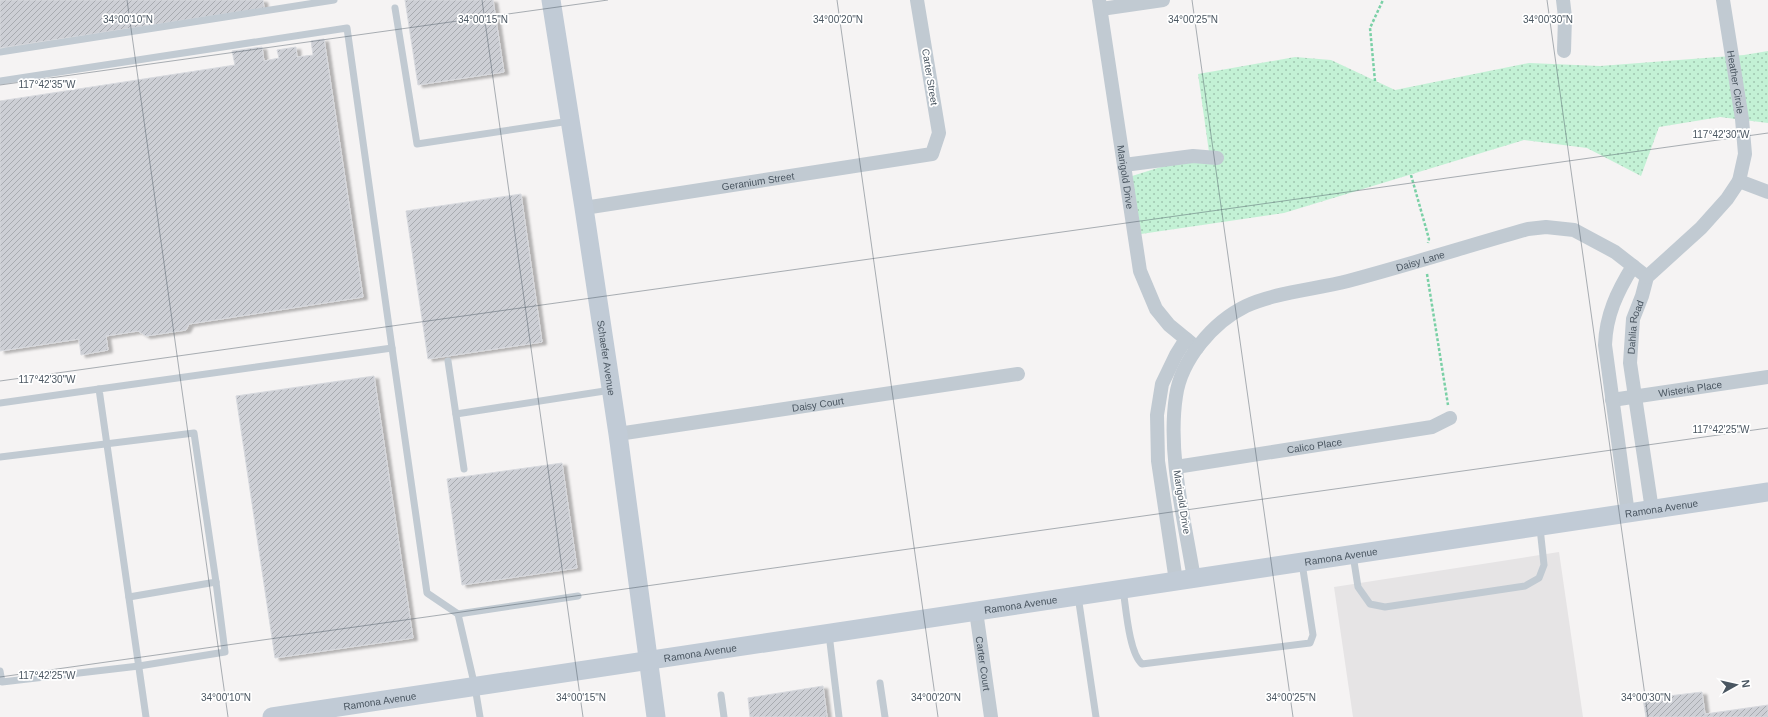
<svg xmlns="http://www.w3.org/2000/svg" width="1768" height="717" viewBox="0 0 1768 717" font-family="Helvetica,sans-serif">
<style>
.education{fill:#e6e4e5}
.park{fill:url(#park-dots)}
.building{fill:url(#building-hatch);stroke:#d7d9de;filter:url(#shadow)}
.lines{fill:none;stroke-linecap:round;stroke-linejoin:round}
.path{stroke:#7ad0a6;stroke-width:2.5;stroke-dasharray:3 2;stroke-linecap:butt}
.lane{stroke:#c1cad2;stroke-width:7}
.street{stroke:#c1cad2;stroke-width:14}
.secondary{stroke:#c1cbd6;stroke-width:19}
.ticks{fill:none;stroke:#4a5661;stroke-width:1;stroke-opacity:0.45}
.labels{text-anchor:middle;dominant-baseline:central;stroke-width:3.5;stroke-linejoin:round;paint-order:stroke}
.street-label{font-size:10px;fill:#4a5661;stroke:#fff}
.ticks-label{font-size:10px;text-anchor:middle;fill:#4a5661;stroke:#fff;stroke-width:3.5;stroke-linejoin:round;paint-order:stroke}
</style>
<defs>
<pattern id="park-dots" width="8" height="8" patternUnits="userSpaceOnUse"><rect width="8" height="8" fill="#c3f1d5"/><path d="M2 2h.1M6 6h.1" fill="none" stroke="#a0c6b0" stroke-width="1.8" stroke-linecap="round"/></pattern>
<pattern id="building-hatch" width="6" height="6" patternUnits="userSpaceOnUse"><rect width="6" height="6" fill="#cdcfd5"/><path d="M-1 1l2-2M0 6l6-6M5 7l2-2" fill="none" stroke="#a8abb0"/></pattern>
<filter id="shadow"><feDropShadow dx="4.5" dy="2.5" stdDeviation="1" flood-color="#0004"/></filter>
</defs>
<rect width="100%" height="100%" fill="#f5f3f3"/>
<!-- education -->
<path class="education" d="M1559,552L1583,717H1353L1334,587Z"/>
<!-- park -->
<path class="park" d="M1768,51V123L1720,117L1659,127L1641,176L1587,148L1524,140L1284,213L1141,234L1132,176L1209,152L1198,74L1295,57L1331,60L1395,90L1529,63L1600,66L1744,55Z"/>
<!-- building -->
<g class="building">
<path d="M0,0H263L264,8L0,48Z"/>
<path d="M405,0H493L504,72L418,85Z"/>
<path d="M324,39L363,297L189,324L186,330L146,336L138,331L106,336L108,350L81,355L79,339L0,351V101L235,65L232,51L262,47L264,61L279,58L277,50L296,47L297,57L313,55L311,41Z"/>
<path d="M521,194L542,342L428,359L406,211Z"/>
<path d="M374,376L413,638L275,658L236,396Z"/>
<path d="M562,463L577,568L462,585L447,479Z"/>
<path d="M823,686L827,717H750L748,698Z"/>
<path d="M1702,692L1705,714L1768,705V717H1646L1643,699Z"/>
</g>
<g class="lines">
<!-- path -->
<g class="path">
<path d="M1375,81L1370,28L1383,0"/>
<path d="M1411,175L1429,239L1428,243"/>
<path d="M1427,274L1448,405"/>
</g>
<!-- lane -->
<g class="lane">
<path d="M395,8L417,144L570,121"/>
<path d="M0,52L334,0"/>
<path d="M0,81L347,28L392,348"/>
<path d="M448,361L464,469"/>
<path d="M0,403L99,389"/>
<path d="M456,414L611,390"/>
<path d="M0,457L194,433L216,582L129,597"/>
<path d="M1353,555L1358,587L1370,604L1385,607L1525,586L1539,578L1544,565L1540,528"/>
<path d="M1123,589C1126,608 1129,653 1142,664L1310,643L1313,635L1302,563"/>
<path d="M1078,596L1096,717"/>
<path d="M458,614L578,596"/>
<path d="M829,634L839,717"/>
<path d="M0,671L2,682L139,666L225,652L216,582"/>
<path d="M880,683L885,717"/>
<path d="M721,695L724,717"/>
<path d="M146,717L99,389L392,348L427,593L458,614L475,687L480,717"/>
</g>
<!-- street -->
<g class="street">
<path id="s1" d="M1099,0L1140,271L1156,309L1169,325L1197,348"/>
<path d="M1563,0L1565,17L1564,51"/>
<path id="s2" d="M1723,0L1742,119L1745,154L1739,181L1768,192"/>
<path d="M1101,9L1163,0"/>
<path d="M1124,165L1193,156L1217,158"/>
<path id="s3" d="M584,208L932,154L939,133L917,0"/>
<path id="s4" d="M1612,400L1768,377"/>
<path id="s5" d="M618,434L1018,374"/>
<path id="s6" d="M1176,467L1432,427L1450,418"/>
<path id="s7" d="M1652,510L1630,363L1633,319L1642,296L1647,277L1701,228L1727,199L1739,181"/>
<path d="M1628,514L1605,345C1606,315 1617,292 1633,266"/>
<path id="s8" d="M1194,579C1185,522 1167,454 1176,396C1181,360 1213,322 1246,306C1273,293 1317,289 1348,281C1408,265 1468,246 1528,229L1546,227L1574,230L1615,252L1647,277"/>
<path d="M1176,581L1158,461L1157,415L1162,384L1176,355L1186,339"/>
<path id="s9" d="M976,611L991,717"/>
</g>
<!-- secondary -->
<g class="secondary">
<path id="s10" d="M551,0L584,208L618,434L656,717"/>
<path id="s11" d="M272,717L1768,492"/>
</g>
</g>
<!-- ticks -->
<path class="ticks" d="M127,0L228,717M482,0L583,717M837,0L938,717M1192,0L1293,717M1547,0L1648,717M0,85L608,0M0,381L1768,133M0,677L1768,428"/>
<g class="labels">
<!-- street labels -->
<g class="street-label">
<text transform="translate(930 77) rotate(81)">Carter Street</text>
<text stroke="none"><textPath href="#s2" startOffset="83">Heather Circle</textPath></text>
<text stroke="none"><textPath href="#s1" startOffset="179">Marigold Drive</textPath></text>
<text stroke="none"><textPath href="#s3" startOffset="176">Geranium Street</textPath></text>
<text stroke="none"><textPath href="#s8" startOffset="483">Daisy Lane</textPath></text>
<text stroke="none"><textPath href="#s7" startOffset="185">Dahlia Road</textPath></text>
<text stroke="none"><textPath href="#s10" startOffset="362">Schaefer Avenue</textPath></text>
<text stroke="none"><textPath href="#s4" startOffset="79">Wisteria Place</textPath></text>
<text stroke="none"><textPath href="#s5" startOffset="202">Daisy Court</textPath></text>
<text stroke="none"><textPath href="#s6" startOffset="140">Calico Place</textPath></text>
<text transform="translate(1182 502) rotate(81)">Marigold Drive</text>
<text stroke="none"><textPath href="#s11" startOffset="1405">Ramona Avenue</textPath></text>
<text stroke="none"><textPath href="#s11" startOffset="1081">Ramona Avenue</textPath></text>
<text stroke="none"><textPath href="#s11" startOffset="757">Ramona Avenue</textPath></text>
<text stroke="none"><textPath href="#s11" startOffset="433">Ramona Avenue</textPath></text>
<text stroke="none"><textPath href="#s9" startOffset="53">Carter Court</textPath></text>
<text stroke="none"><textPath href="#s11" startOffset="109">Ramona Avenue</textPath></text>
</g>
</g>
<g class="ticks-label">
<text x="128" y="23">34°00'10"N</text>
<text x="483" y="23">34°00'15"N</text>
<text x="838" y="23">34°00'20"N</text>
<text x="1193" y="23">34°00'25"N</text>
<text x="1548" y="23">34°00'30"N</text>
<text x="47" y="88">117°42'35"W</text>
<text x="1721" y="138">117°42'30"W</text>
<text x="47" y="383">117°42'30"W</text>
<text x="1721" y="433">117°42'25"W</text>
<text x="47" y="679">117°42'25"W</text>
<text x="226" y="701">34°00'10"N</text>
<text x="581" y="701">34°00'15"N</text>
<text x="936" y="701">34°00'20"N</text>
<text x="1291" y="701">34°00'25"N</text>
<text x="1646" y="701">34°00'30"N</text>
</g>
<!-- north arrow -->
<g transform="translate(1736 685) rotate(82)" stroke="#ffffff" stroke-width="3" paint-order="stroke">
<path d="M0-3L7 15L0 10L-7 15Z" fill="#4a5661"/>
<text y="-6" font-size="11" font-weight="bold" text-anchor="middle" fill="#4a5661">N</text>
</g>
</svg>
